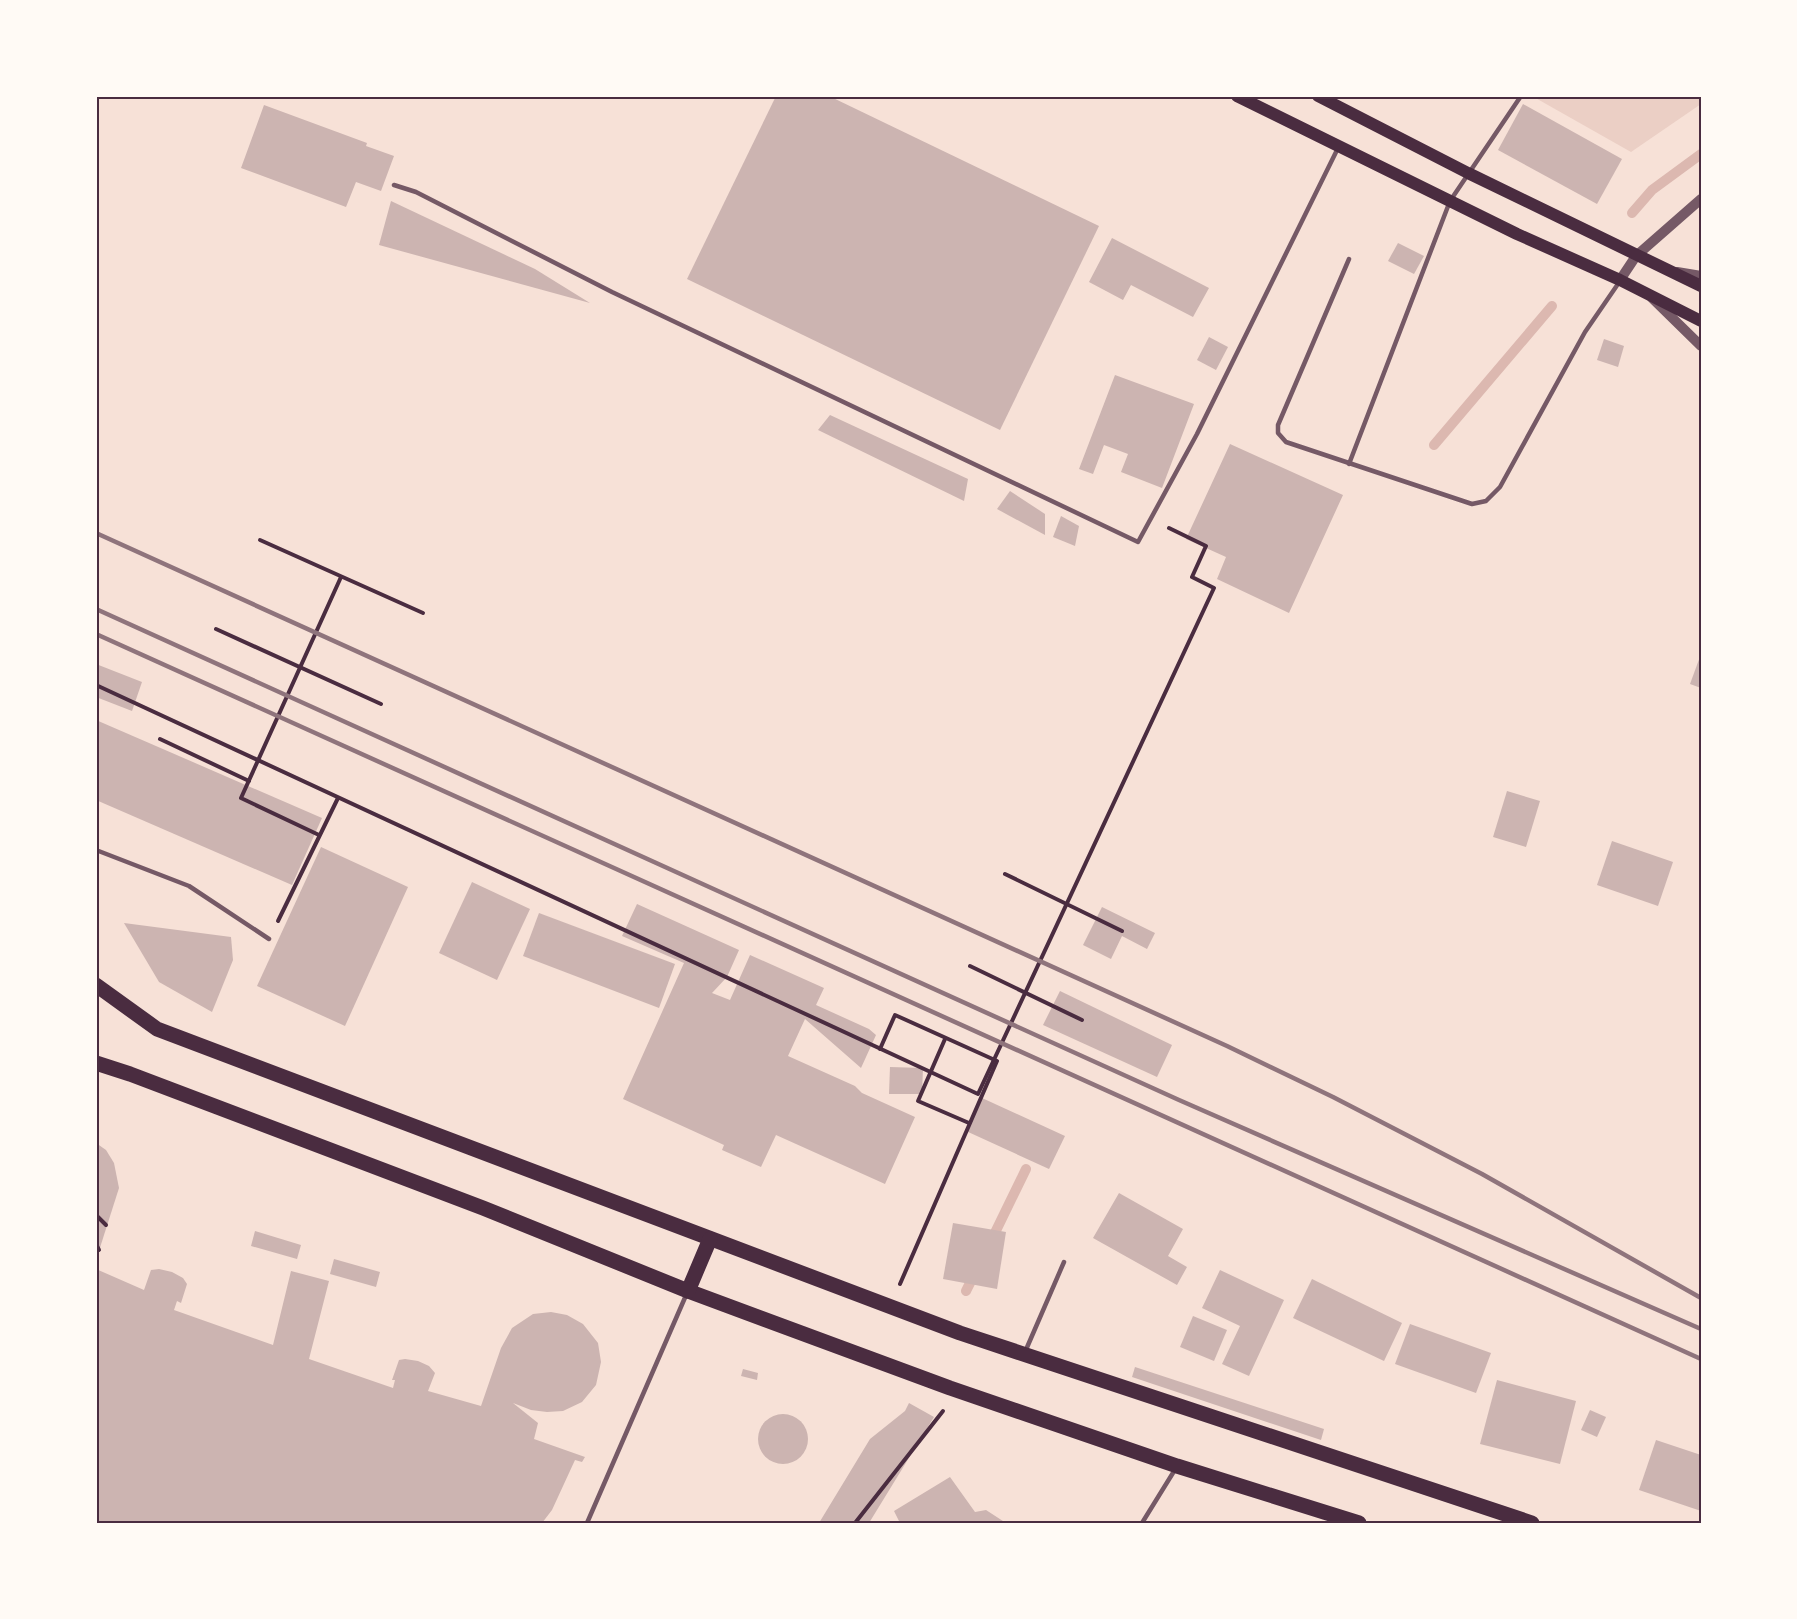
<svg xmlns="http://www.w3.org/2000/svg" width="1797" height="1619" viewBox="0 0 1797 1619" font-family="'PT Sans Narrow',sans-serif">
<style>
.green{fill:#ebcfc5}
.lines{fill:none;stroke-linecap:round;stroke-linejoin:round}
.stream{stroke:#dcb8b0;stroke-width:10}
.building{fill:#ccb4b1}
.path{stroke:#4a2c40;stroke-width:4}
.service{stroke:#755966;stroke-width:4.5}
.tertiary{stroke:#755966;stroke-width:10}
.secondary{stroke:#4a2c40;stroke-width:12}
.primary{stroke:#4a2c40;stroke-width:15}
.rail{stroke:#8f747c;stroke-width:4.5}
.neatline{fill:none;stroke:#4a2c40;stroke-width:2}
</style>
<rect width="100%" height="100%" fill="#f7e1d7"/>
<!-- green -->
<path class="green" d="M1532,96H1701V104L1631,152Z"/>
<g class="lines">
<!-- stream -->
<g class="stream">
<path d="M1632,213L1652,190L1701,154"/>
<path d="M1434,445L1552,306"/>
<path d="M990,1243L1026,1169"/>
<path d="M966,1291L975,1273"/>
</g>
</g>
<!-- building -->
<g class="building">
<path d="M776,96H829L1099,226L1000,430L687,279Z"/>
<path d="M1523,104L1622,159L1597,204L1498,150Z"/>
<path d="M264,105L367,143L366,146L394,156L381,191L356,182L346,207L241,168Z"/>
<path d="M391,201L535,269L590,303L379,245Z"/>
<path d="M1112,238L1209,288L1193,317L1131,285L1123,300L1089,282Z"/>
<path d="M1398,243L1424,256L1414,274L1388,261Z"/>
<path d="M1209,337L1228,347L1216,370L1197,360Z"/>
<path d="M1604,339L1624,346L1618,367L1597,360Z"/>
<path d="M1115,375L1194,404L1162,488L1121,472L1128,454L1104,445L1093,474L1079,469Z"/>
<path d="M830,415L968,479L964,501L818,430Z"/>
<path d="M1230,444L1343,495L1289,613L1217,579L1226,557L1186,539Z"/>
<path d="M1010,491L1045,514V535L997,509Z"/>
<path d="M1061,516L1079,526L1075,546L1053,537Z"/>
<path d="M1701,654V688L1690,684Z"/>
<path d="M96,664L142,682L132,711L96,697Z"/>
<path d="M96,720L322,818L292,885L96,800Z"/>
<path d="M1507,791L1540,801L1526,847L1493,837Z"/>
<path d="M1612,841L1673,862L1658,906L1597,885Z"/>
<path d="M321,847L408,887L345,1026L257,986Z"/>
<path d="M472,882L530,909L497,980L439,953Z"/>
<path d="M637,904L739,950L727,977L712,993L730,1000L750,955L824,988L816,1005L869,1029L876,1035L861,1068L805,1019L788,1056L855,1086L862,1093L915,1117L885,1184L776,1135L761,1167L722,1150L724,1145L623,1099L684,963L622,936Z"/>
<path d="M1102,907L1155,933L1147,949L1122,936L1111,959L1083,945Z"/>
<path d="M539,913L675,964L659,1008L523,956Z"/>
<path d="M124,923L231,937L233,960L212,1012L159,982Z"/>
<path d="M1060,991L1172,1045L1157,1077L1043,1025Z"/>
<path d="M890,1067L923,1068L922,1094H889Z"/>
<path d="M982,1098L1065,1136L1049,1169L966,1131Z"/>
<path d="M96,1143L106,1150L114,1163L119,1188L97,1257Z"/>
<path d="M1119,1193L1183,1229L1168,1256L1187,1267L1177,1285L1093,1238Z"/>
<path d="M953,1223L1006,1232L997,1289L943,1279Z"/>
<path d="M255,1231L301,1245L297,1259L251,1246Z"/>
<path d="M334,1259L380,1272L376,1287L330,1274Z"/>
<path d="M96,1269L144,1290L151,1270L159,1269L172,1272L183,1278L187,1284L181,1303L177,1301L174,1310L273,1345L291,1271L329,1281L309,1359L393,1388L395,1380H392L399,1360L405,1359L418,1361L429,1366L435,1373L428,1391L481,1406L501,1348L512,1328L533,1314L551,1312L567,1315L583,1324L598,1343L601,1362L596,1385L582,1402L563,1411L547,1412L531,1410L513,1403L538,1423L534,1439L585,1457L582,1462L575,1460L552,1510L542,1523H96Z"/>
<path d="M1220,1270L1284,1300L1249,1376L1222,1364L1240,1326L1202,1308Z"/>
<path d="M1312,1279L1402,1323L1384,1361L1293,1318Z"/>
<path d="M1193,1316L1227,1330L1214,1361L1180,1347Z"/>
<path d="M1410,1324L1491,1353L1476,1393L1395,1364Z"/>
<path d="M1135,1367L1324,1429L1321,1440L1132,1377Z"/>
<path d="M743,1369L758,1373L757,1380L741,1376Z"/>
<path d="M1497,1380L1576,1401L1560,1464L1480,1444Z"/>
<path d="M909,1403L934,1417L869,1523H819L870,1439L905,1411Z"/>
<path d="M1590,1410L1606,1417L1597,1437L1581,1430Z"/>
<circle cx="783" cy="1439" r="25"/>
<path d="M1656,1440L1701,1455V1511L1639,1490Z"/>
<path d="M950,1477L975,1512L986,1510L1006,1523H900L894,1511Z"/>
</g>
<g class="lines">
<!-- path -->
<g class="path">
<path d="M260,540L423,613"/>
<path d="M216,629L381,704"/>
<path d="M96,685L978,1094L1214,588L1192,577L1206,546L1169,528"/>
<path d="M160,739L249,781"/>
<path d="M319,835L241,798L341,577"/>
<path d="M1005,874L1122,931"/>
<path d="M278,921L338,798"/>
<path d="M970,966L1082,1020"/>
<path d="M945,1039L918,1101L969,1123"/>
<path d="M880,1049L895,1015L997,1061L900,1284"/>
<path d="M96,1215L106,1225"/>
<path d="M96,1244L99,1250"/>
<path d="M855,1523L943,1411"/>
</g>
<!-- service -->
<g class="service">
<path d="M394,185L416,192L612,292L1138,542L1197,434L1338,148"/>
<path d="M1349,259L1278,425V433L1286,442L1472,504L1486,501L1500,487L1585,332L1620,281"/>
<path d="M1349,464L1450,201L1521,96"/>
<path d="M96,850L189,886L269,939"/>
<path d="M1025,1352L1064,1262"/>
<path d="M587,1523L687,1293"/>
<path d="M1142,1523L1176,1468"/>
</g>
<!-- tertiary -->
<g class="tertiary">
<path d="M1677,272L1701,276"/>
<path d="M1620,280L1636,256L1701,199"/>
<path d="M1652,298L1701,346"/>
</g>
<!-- secondary -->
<g class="secondary">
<path d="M1237,96L1517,234L1620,280L1701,321"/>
<path d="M1318,96L1468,173L1701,286"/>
</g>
<!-- primary -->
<g class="primary">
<path d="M96,985L157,1029L960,1333L1532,1523"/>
<path d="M96,1063L130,1074L483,1208L688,1291L950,1388L1177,1466L1359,1523"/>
<path d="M688,1291L710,1239"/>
</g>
<!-- rail -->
<g class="rail">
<path d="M96,533L1227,1046L1333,1097L1482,1174L1701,1298"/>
<path d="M96,609L1179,1100L1701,1329"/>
<path d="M96,634L1701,1359"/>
</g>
</g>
<!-- border -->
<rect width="1797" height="1619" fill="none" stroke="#fffaf5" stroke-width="195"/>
<rect x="98" y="98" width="1602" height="1424" class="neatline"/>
</svg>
